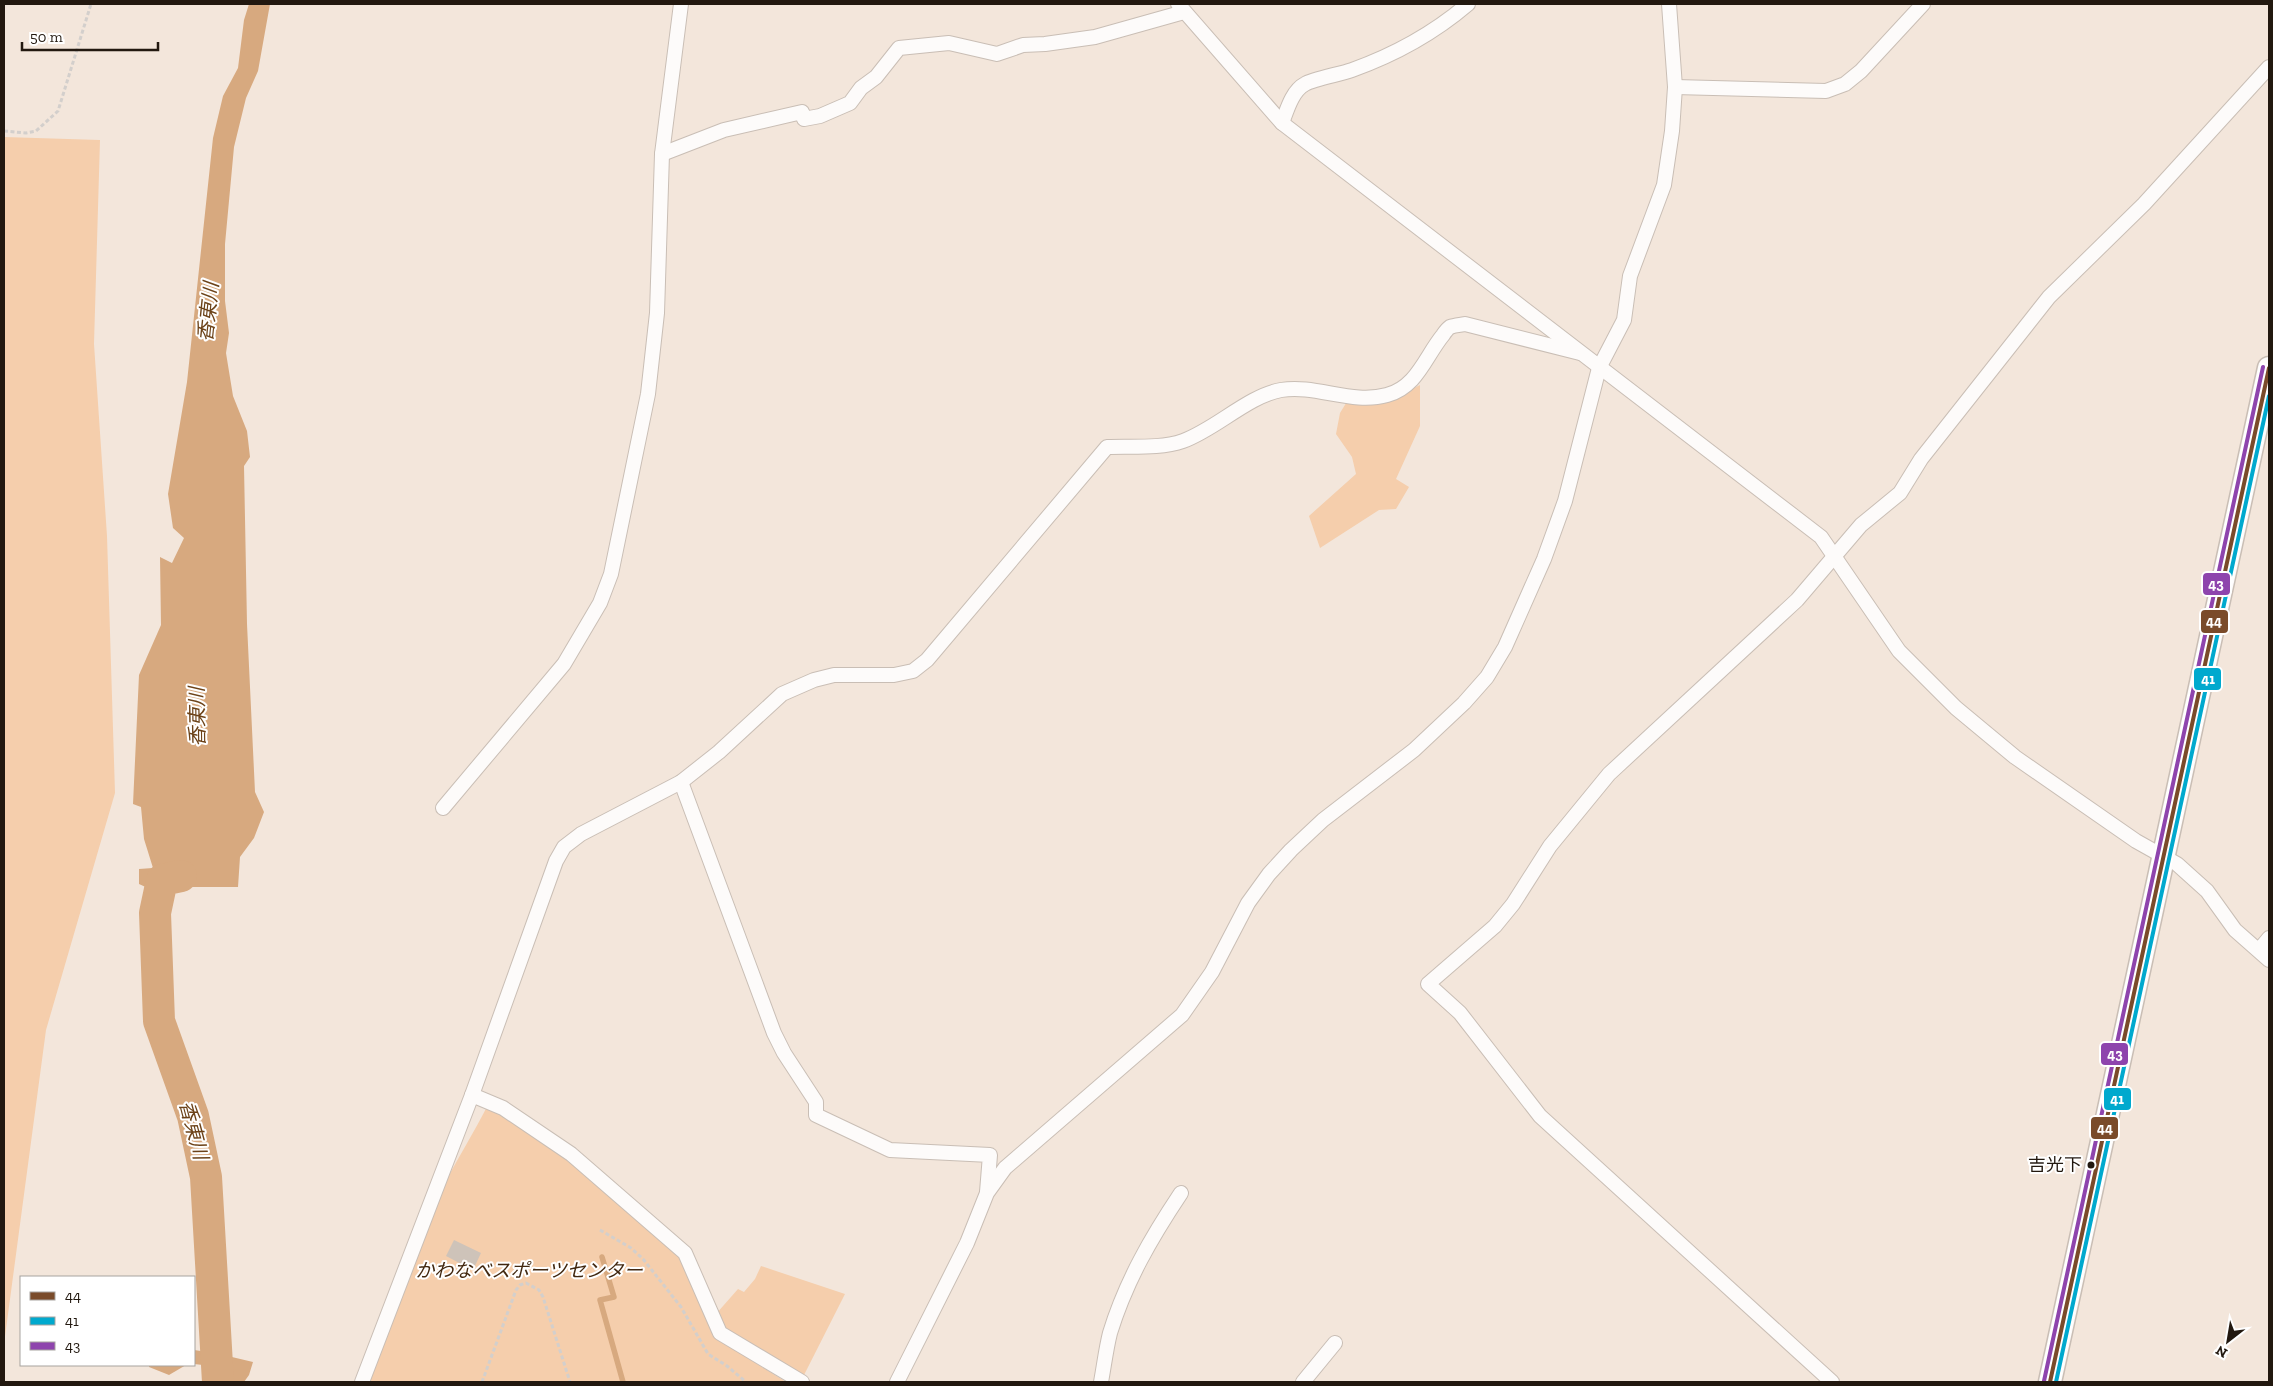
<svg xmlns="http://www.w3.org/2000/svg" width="2273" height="1386" viewBox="0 0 2273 1386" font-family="'Zilla Slab','Noto Sans JP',serif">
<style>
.green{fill:#f5ceac}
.water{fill:#d7a97f}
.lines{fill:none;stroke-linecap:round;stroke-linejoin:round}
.stream{stroke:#d7a97f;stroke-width:5.5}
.river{stroke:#d7a97f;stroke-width:32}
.building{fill:#cec3b9}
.minor-casing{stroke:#c9beb5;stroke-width:16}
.primary-casing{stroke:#c9beb5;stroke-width:25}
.path{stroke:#d3cfcc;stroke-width:3;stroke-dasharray:4 2.5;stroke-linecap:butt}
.minor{stroke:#fdfbfa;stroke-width:14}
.primary{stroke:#fdfbfa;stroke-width:22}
.bus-1-casing{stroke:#fff;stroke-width:8}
.bus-2-casing{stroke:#fff;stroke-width:8}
.bus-3-casing{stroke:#fff;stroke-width:8}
.bus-1{stroke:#7a4b2a;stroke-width:4}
.bus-2{stroke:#00a9ce;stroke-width:4}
.bus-3{stroke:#8e44ad;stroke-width:4}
.bus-dot{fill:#22180f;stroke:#fff;stroke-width:2}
.labels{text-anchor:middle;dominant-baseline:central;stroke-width:4;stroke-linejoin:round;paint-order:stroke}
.bus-label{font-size:18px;fill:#22180f;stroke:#fff;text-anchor:end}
.park-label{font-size:19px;font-style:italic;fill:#422810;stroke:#fff}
.water-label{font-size:20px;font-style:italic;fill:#6c4218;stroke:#fff}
.line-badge{stroke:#fff;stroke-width:2}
.badge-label{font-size:14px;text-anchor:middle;font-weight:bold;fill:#fff}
</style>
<rect width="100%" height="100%" fill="#f3e6db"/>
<!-- green -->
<g class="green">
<path d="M4,137L100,140L94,344L107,536L115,793L46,1030L4,1344Z"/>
<path d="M1420,385V426L1396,479L1409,487L1396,509L1379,510L1320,548L1309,516L1356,474L1352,457L1336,434L1340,413L1348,400L1398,396Z"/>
<path d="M490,1101L507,1108L679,1251L713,1336L786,1382H369L440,1193C455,1162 474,1133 490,1101Z"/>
<path d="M761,1266L845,1294L803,1377L724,1331L716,1314L738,1289L744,1292L755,1279Z"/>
</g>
<!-- water -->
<g class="water">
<path d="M249,4H270L258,71L246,98L234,147L225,244V301L229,333L226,353L233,396L247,431L250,457L244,466L247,624L255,792L264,812L254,838L240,857L238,887H169L157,904L150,889L139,884V869L153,868L144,839L141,807L133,804L139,675L161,625L160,557L172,563L184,538L173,528L168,494L187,382L213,138L223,96L238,68L244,20Z"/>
<path d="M194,1350L215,1353L253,1362L249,1375L244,1382H211L212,1377L203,1365L194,1364Z"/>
<path d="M149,1365H186L169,1375L149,1367Z"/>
</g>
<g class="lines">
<!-- stream -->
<path class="stream" d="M602,1257L614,1297L600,1300L623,1382"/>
<!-- river -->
<path class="river" d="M181,876L162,880L155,913L159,1021L193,1116L206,1177L218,1382"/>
</g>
<!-- building -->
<path class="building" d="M454,1240L481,1253L473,1270L446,1256Z"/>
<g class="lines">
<!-- minor casing -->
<g class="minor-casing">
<g id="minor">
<path d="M1178,4L1282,123L1821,537L1899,651L1956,708L2015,757L2136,841L2177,864L2207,891L2235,930L2269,960"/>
<path d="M1675,87L1826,91L1845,84L1861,71L1923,4"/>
<path d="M1282,123C1287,110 1292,91 1305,84C1313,79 1341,74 1352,70C1394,55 1434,33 1468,4"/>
<path d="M662,154L724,130L802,112L804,119L820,116L850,103L861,88L876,77L899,48L949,43L997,54L1023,45L1045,44L1095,37L1184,12"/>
<path d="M681,782L774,1033L784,1053L816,1102V1115L890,1150L990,1155L987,1192"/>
<path d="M443,808L564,664L600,603L611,574L648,394L657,313L662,154L681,4"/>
<path d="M2259,950L2269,938"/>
<path d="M472,1095L503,1108L571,1154L685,1253L720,1333L802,1382"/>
<path d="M362,1382L472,1095L556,861L564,847L581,834L681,782L719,752L782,694L814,680L834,675H894L913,671L927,660L1107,447C1132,446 1160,449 1183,441C1216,429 1248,396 1281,390C1316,384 1352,405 1387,395C1417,387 1425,357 1443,335C1445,332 1447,329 1450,327C1455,325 1461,325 1465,324L1580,353"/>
<path d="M897,1382L967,1243L987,1193L1005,1168L1182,1015L1212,972L1248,903L1269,874L1291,850L1323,820L1414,750L1464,703L1487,677L1505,647L1544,559L1565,501L1599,368L1624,320L1630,276L1664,185L1672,131L1675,87L1669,4"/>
<path d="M1101,1382C1104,1366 1106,1349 1110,1333C1126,1281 1151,1238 1181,1193"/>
<path d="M1303,1382L1335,1343"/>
<path d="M1832,1382L1540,1116L1460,1013L1428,984L1495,926L1513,904L1550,846L1609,774L1797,600L1861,525L1900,493L1921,459L2049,297L2144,204L2269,67"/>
</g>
</g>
<!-- primary casing -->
<g class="primary-casing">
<path id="primary" d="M2050,1382L2269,368"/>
</g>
<!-- path -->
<g class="path">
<path d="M4,131L26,133L36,131L58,111L91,4"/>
<path d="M600,1230L631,1248L643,1259L681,1307L708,1354L727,1366L746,1382"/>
<path d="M482,1382L516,1290L520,1285L526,1283L539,1290L543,1297L570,1382"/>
</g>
<!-- minor -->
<use href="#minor" class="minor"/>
<!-- primary -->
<use href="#primary" class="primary"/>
<!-- bus-1 casing -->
<g class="bus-1-casing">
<path id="bus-1" d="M2050,1382L2269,368"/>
</g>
<!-- bus-2 casing -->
<g class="bus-2-casing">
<path id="bus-2" d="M2056,1382L2269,396"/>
</g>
<!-- bus-3 casing -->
<g class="bus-3-casing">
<path id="bus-3" d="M2044,1381L2263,367"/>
</g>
<!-- bus-1 -->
<use href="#bus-1" class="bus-1"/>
<!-- bus-2 -->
<use href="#bus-2" class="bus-2"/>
<!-- bus-3 -->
<use href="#bus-3" class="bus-3"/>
</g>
<!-- markers -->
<circle class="bus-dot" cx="2091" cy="1165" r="4.5"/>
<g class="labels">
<!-- bus labels -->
<g class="bus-label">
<text x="2082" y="1165">吉光下</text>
</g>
<!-- park labels -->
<g class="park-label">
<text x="529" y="1270">かわなべスポーツセンター</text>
</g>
<!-- water labels -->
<g class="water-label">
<text transform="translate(208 312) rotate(-84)">香東川</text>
<text transform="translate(197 717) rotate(-91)">香東川</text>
<text transform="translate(194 1130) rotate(75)">香東川</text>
</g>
</g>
<g class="line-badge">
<rect x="2202" y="572" width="29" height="24" rx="5" fill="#8e44ad"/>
<rect x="2200" y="609" width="29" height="25" rx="5" fill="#7a4b2a"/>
<rect x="2193" y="667" width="29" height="24" rx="5" fill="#00a9ce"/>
<rect x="2100" y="1042" width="29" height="24" rx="5" fill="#8e44ad"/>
<rect x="2103" y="1087" width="29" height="24" rx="5" fill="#00a9ce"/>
<rect x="2090" y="1116" width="29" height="24" rx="5" fill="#7a4b2a"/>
</g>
<g class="badge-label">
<text x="2216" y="589">43</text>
<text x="2214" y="626">44</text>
<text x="2208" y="684">41</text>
<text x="2115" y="1059">43</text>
<text x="2117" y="1104">41</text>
<text x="2105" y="1133">44</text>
</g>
<!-- border -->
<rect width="2273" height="1386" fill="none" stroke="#22180f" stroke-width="10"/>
<!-- legend -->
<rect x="20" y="1276" width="175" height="90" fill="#ffffff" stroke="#a7a39f"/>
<rect x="30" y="1292" width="25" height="8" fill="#7a4b2a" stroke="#a7a39f"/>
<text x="65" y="1301" font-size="15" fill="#22180f">44</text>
<rect x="30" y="1317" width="25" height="8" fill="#00a9ce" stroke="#a7a39f"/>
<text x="65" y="1326" font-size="15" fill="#22180f">41</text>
<rect x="30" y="1342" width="25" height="8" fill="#8e44ad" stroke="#a7a39f"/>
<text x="65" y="1351" font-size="15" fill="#22180f">43</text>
<!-- north arrow -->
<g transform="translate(2228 1341) rotate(211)" stroke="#ffffff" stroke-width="4" paint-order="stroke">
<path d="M0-4L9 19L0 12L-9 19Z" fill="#22180f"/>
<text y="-8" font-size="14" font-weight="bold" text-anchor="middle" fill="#22180f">N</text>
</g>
<!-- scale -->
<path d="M22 42v8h136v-8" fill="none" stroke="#22180f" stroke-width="2.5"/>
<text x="30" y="42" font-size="15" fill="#22180f" stroke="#ffffff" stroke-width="4" paint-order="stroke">50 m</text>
</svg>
